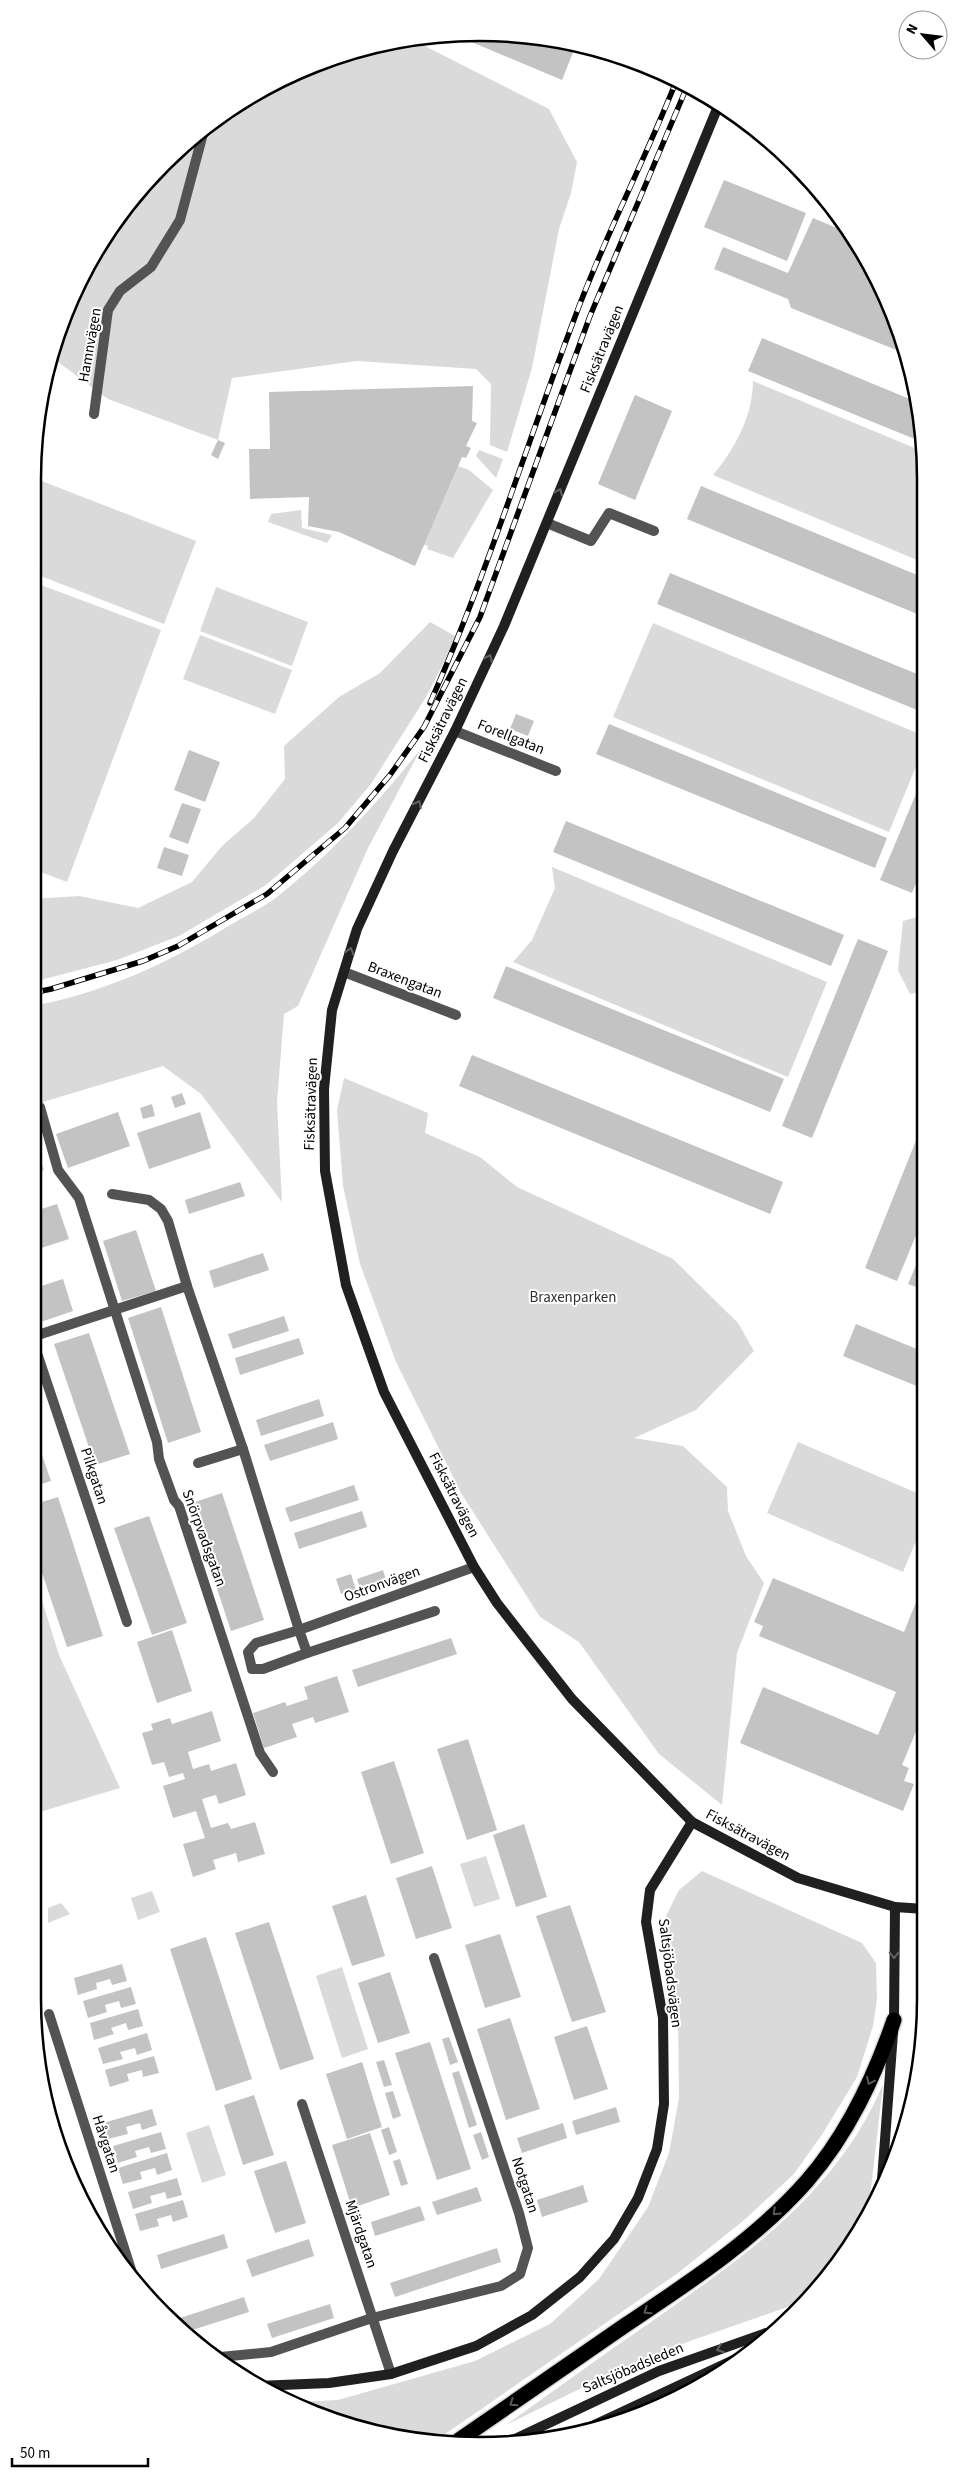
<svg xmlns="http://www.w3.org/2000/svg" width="958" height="2478" viewBox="0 0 958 2478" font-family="'Source Sans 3',sans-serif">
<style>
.green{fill:#dadada}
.building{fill:#c3c3c3}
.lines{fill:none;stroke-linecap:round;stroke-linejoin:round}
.highway-casing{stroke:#dbdbdb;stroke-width:18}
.street{stroke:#535353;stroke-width:10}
.secondary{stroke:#202020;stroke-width:10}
.highway{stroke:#000;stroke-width:15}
.rail-casing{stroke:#000;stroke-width:5.5}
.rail{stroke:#fff;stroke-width:4;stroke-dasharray:11;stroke-linecap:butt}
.oneway{stroke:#636363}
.oneway2{stroke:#595959}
.labels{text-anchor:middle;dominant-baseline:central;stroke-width:4;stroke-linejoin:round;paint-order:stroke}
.street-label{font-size:15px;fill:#000;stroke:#fff}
.park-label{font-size:15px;fill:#313131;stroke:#fff}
.rim{fill:none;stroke:#000;stroke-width:2.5}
</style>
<rect width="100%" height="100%" fill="#fff"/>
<!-- green -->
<g class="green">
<path d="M417,37L419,43L549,109L577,162L571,193L559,229L532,368L507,452L490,445L491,384L476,369L357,361L232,378L218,440L108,399L50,356L79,281L125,207L185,143L256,92L336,56Z"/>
<path d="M753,381L922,451V562L713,475C735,449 753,415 753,381Z"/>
<path d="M479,450L503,459L496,478L476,456Z"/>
<path d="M458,466L469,470L493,490L453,558L427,549L428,546L424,545Z"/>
<path d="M39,480L196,541L164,624L33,573V498Z"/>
<path d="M301,510L302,528L332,535L327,543L268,522L271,514Z"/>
<path d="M33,582L161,630L67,882L33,869Z"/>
<path d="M216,587L308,622L292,666L200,631Z"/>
<path d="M430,622L457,637L426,697L371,784L338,823L266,885L179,936L117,960L33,982V899L79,896L138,908L192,882L222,846L254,818L285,779L284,746L339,697L380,673Z"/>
<path d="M653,623L922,735V752L889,832L613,717Z"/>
<path d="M200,635L292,670L275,714L183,679Z"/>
<path d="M422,747L368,848L298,1006L284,1014L277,1102L282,1202L201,1094L163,1066L33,1105V1006C104,993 170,962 232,924C247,915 264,907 277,897C332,853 379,802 422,747Z"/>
<path d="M552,867L827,982L788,1077L513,962L532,940L555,888Z"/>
<path d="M917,917L923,921V991L910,994L898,970L903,921Z"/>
<path d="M344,1078L428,1113L425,1133L480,1157L517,1187L673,1259L738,1323L754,1351L696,1410L634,1438L683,1446L727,1487L728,1511L746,1556L764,1583L737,1653L722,1805L659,1754L579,1642L540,1617L461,1493L396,1362L360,1264L343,1186L337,1110Z"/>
<path d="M798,1442L924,1496V1522L903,1572L767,1513Z"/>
<path d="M33,1572L59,1655L120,1788L33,1814Z"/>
<path d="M486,1856L500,1899L474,1907L460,1864Z"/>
<path d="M702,1871L862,1943L876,1963L877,1999L873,2026L857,2077L823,2133L794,2174L743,2221L678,2273L435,2441C392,2443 332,2420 293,2402L338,2400L475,2361L550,2324L599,2279L648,2207L669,2153L679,2098L678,2017L666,1942V1916L679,1890Z"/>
<path d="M152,1891L160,1912L138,1920L131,1898Z"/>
<path d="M61,1903L70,1914L48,1923V1908Z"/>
<path d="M342,1967L368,2049L342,2058L316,1976Z"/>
<path d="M883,2084L868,2215L833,2271L799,2303L690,2341L600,2379L506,2425C553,2391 600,2357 648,2324C742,2258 837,2194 883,2084Z"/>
<path d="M209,2125L226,2175L202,2183L186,2133Z"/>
</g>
<!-- building -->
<g class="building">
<path d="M508,33L576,45L562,80L455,35Z"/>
<path d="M724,180L806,213L787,261L704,227Z"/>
<path d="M813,218L844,231L891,308L904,353L791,308L788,299L714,269L723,247L788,273Z"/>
<path d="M762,338L917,402L922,420V442L748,371Z"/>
<path d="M473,386L472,421L477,423L466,446L471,448L466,458L462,457L415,566L339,532L308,526L309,497L250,499L249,449H270L269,392Z"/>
<path d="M635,395L672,411L635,500L598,484Z"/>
<path d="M218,440L225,443L218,459L211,455Z"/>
<path d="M701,486L922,577V616L687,519Z"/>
<path d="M670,573L922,676V712L657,604Z"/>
<path d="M516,714L534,721L528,736L510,729Z"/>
<path d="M609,724L887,838L875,868L596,754Z"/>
<path d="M189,750L220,762L205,802L174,790Z"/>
<path d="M923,777V866L912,893L880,880Z"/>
<path d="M182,803L201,809L188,844L169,837Z"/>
<path d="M566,821L844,935L831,966L553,852Z"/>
<path d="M164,847L189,855L182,876L157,868Z"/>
<path d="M858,939L888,951L812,1138L782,1126Z"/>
<path d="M506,966L784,1079L770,1112L493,998Z"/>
<path d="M472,1055L783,1182L770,1214L459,1086Z"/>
<path d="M182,1093L186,1104L175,1108L171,1097Z"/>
<path d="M152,1104L155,1116L143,1119L140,1108Z"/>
<path d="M118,1112L130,1146L68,1168L56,1134Z"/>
<path d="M200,1112L211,1148L149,1169L137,1133Z"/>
<path d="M923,1123L924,1216L897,1281L865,1268Z"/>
<path d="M32,1137L44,1170L32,1174Z"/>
<path d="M240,1182L245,1196L189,1214L185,1200Z"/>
<path d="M57,1204L69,1239L32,1251V1212Z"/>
<path d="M136,1230L156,1291L122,1301L103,1241Z"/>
<path d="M922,1251L924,1252V1290L908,1284Z"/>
<path d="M263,1253L269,1270L214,1288L209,1271Z"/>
<path d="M63,1279L73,1311L32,1325V1289Z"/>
<path d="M161,1307L201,1432L168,1443L128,1318Z"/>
<path d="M284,1316L289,1331L233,1349L228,1334Z"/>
<path d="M856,1324L924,1352V1389L843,1356Z"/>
<path d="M89,1333L130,1454L95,1465L54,1344Z"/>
<path d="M299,1338L304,1354L240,1375L235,1358Z"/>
<path d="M319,1399L324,1416L261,1436L256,1420Z"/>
<path d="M333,1422L338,1439L270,1461L264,1445Z"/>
<path d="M32,1426L51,1481L32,1487Z"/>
<path d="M354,1485L359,1500L290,1522L285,1508Z"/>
<path d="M222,1493L264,1620L231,1631L189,1504Z"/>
<path d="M58,1497L103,1636L67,1647L32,1543V1505Z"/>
<path d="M362,1511L367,1527L299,1549L294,1533Z"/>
<path d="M149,1516L187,1623L152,1635L114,1528Z"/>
<path d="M383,1570L387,1583L361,1592L357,1579Z"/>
<path d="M351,1574L356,1590L341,1594L336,1579Z"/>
<path d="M773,1578L904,1632L924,1582L925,1710L902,1765L909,1768L904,1781L914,1784L903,1811L740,1743L763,1687L878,1735L896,1692L759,1636L763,1626L754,1622Z"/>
<path d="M172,1630L192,1691L157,1703L137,1642Z"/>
<path d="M451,1638L457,1654L358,1687L352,1670Z"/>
<path d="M337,1676L349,1712L315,1723L313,1717L292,1724L297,1737L264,1748L253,1713L285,1702L287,1706L308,1699L304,1687Z"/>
<path d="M212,1711L221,1741L188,1752L193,1769L209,1764L211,1771L236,1763L246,1795L219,1804L216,1795L202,1799L211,1828L228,1823L231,1829L255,1822L265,1854L238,1862L236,1853L213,1860L216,1869L193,1877L183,1844L205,1838L196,1811L173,1818L163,1786L185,1779L183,1773L169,1777L164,1762L152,1765L142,1733L153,1730L151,1724L170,1718L172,1724Z"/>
<path d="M468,1739L497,1830L467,1840L437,1749Z"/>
<path d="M394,1761L424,1853L391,1864L361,1772Z"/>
<path d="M524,1824L547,1897L516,1907L493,1835Z"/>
<path d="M432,1866L452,1928L416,1939L396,1878Z"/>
<path d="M366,1895L385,1956L352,1966L332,1906Z"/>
<path d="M570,1905L606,2012L572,2022L536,1916Z"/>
<path d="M269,1922L314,2059L280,2070L235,1933Z"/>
<path d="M500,1934L521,1997L485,2008L465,1945Z"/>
<path d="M206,1937L252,2079L216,2091L170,1949Z"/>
<path d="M122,1964L127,1981L112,1985L110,1979L96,1983L97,1989L78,1995L74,1978Z"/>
<path d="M390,1972L410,2033L378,2043L358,1983Z"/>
<path d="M131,1987L136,2004L121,2008L119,2001L105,2005L107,2012L88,2018L83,2001Z"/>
<path d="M138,2009L143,2026L128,2030L126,2023L111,2028L114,2034L94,2040L90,2023Z"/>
<path d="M510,2018L540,2109L506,2120L477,2029Z"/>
<path d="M587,2026L608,2089L574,2100L554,2037Z"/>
<path d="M147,2033L152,2050L137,2055L135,2048L120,2052L123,2059L103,2064L98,2048Z"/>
<path d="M449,2037L458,2062L450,2065L442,2039Z"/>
<path d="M430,2042L471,2169L437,2180L395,2053Z"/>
<path d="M154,2056L159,2073L143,2077L142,2070L127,2074L129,2081L110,2087L105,2070Z"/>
<path d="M384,2060L392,2085L384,2087L376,2062Z"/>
<path d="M362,2062L382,2127L347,2139L326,2074Z"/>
<path d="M459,2071L477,2125L469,2128L452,2073Z"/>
<path d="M393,2091L401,2116L393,2119L385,2093Z"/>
<path d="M254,2095L274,2155L243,2165L224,2105Z"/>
<path d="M616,2107L620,2122L576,2135L572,2121Z"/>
<path d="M152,2109L157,2125L142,2130L140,2123L126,2127L128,2134L108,2139L103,2123Z"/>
<path d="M563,2123L567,2138L522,2153L517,2138Z"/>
<path d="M389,2127L397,2152L389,2155L381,2130Z"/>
<path d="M161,2132L166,2149L151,2153L149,2147L135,2151L137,2157L118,2163L113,2146Z"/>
<path d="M481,2132L489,2157L482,2160L473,2135Z"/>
<path d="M370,2133L390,2195L352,2208L332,2145Z"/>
<path d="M60,2138L65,2155L62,2156L56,2140Z"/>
<path d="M167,2153L172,2170L157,2175L155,2168L140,2172L142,2179L123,2184L118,2168Z"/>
<path d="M400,2159L408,2184L401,2186L393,2161Z"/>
<path d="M286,2161L306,2223L275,2233L254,2171Z"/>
<path d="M177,2178L182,2195L167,2199L165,2192L150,2196L152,2203L133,2209L128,2192Z"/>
<path d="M583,2185L588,2202L542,2217L537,2200Z"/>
<path d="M477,2187L482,2201L437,2215L432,2202Z"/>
<path d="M183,2200L188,2217L173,2222L171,2215L157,2219L159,2226L140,2231L135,2214Z"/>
<path d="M420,2206L425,2220L375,2236L371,2222Z"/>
<path d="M224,2234L228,2248L161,2269L157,2255Z"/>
<path d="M309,2239L314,2256L252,2277L246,2260Z"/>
<path d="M497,2248L501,2262L395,2297L390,2283Z"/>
<path d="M244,2297L249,2312L189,2331L178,2322L177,2319Z"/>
<path d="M330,2304L334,2318L272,2338L267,2324Z"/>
</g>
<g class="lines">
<!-- highway casing -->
<g class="highway-casing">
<path id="highway" d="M459,2440C515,2401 571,2363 627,2324C690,2282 756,2239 807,2181C848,2134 874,2078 894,2020"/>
</g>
<!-- street -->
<g class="street">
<path d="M94,414L108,310L120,291L151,267L180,220L204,130"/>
<path d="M547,523L591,541L609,513L654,531"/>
<path d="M455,731L556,771"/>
<path d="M344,972L456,1015"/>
<path d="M40,1107L58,1170L79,1198L157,1442L159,1459L174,1500L179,1506L260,1753L273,1772"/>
<path d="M112,1194L149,1200L161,1209L168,1221L187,1286L243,1449L299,1630L307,1653L263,1669H252L248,1652L256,1643L299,1630L474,1567"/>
<path d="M32,1337L187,1286"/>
<path d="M32,1338L127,1622"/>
<path d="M198,1463L243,1449"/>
<path d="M307,1653L435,1611"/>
<path d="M49,2014L135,2282"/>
<path d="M302,2104L391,2374"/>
<path d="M220,2357L271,2352L372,2318L501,2286L520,2274L528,2248L519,2213L434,1958"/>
</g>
<!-- secondary -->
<g class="secondary">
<path d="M719,104L504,626L455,731L393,851L357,929L332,1010L324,1089L325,1171L346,1285L384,1392L474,1567L497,1603L572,1699L692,1822L798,1878L895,1907L925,1909"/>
<path d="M921,2033L925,1946"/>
<path d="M881,2193L894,2020L895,1907"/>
<path d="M257,2386L329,2383L391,2374L476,2346L532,2315L580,2277L614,2239L638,2198L657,2149L664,2104L663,2018L646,1922L650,1890L692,1822"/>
<path d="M575,2434L742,2356"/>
<path d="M515,2439L659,2371L766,2333"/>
</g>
<!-- highway -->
<use href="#highway" class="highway"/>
<!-- rail casing -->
<g class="rail-casing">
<g id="rail">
<path d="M430,703C486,577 526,446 575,317C604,238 644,162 675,84"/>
<path d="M32,993L51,989L143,961L178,946L267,894L345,828L390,775L424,727L480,617L590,316L686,89"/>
</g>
</g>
<!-- rail -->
<use href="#rail" class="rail"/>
</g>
<!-- one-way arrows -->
<defs><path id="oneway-chevron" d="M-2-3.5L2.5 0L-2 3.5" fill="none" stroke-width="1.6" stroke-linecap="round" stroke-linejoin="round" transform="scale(1.25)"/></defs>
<g class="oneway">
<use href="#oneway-chevron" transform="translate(559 492) rotate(-68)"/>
<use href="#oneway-chevron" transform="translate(489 658) rotate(-65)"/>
<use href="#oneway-chevron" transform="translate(418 804) rotate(-63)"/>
<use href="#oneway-chevron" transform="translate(350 951) rotate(-73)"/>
<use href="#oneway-chevron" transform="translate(894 1955) rotate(90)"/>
<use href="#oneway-chevron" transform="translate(720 2349) rotate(160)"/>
</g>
<g class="oneway2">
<use href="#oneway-chevron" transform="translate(870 2081) rotate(115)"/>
<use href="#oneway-chevron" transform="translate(776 2212) rotate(136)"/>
<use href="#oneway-chevron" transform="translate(647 2311) rotate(146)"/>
<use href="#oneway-chevron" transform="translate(513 2403) rotate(145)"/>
</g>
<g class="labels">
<!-- street labels -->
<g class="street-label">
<text transform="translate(90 345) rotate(-80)">Hamnvägen</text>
<text transform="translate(602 349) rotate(-68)">Fisksätravägen</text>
<text transform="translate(443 720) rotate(-64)">Fisksätravägen</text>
<text transform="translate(511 737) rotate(22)">Forellgatan</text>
<text transform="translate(405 980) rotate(21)">Braxengatan</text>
<text transform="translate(311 1104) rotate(-88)">Fisksätravägen</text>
<text transform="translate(94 1476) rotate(72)">Pilkgatan</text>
<text transform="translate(454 1495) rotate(63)">Fisksätravägen</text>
<text transform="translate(204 1538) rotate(70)">Snörpvadsgatan</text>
<text transform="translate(382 1584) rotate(-20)">Ostronvägen</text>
<text transform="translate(748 1835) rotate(28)">Fisksätravägen</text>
<text transform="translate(670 1973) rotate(83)">Saltsjöbadsvägen</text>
<text transform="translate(106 2144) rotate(72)">Håvgatan</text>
<text transform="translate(525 2185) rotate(72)">Notgatan</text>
<text transform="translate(361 2234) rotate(71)">Mjärdgatan</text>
<text transform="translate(633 2368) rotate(-23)">Saltsjöbadsleden</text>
</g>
<!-- park labels -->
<g class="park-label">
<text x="573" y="1297">Braxenparken</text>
</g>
</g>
<!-- crop -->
<path d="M0 0H958V2478H0ZM479 41H479A438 438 0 0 1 917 479V1999A438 438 0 0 1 479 2437H479A438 438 0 0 1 41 1999V479A438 438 0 0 1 479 41Z" fill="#fff" fill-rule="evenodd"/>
<path class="rim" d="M479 41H479A438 438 0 0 1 917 479V1999A438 438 0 0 1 479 2437H479A438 438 0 0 1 41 1999V479A438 438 0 0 1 479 41Z"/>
<!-- north arrow -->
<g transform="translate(923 35) rotate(298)"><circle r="24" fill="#ffffff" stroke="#999999"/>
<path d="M0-4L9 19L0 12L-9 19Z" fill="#000000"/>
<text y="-8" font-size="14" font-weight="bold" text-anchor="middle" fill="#000000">N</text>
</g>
<!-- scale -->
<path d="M12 2458v8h136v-8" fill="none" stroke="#000000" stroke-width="2.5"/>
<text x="20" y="2458" font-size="15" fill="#000000" stroke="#ffffff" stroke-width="4" paint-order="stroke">50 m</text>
</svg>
